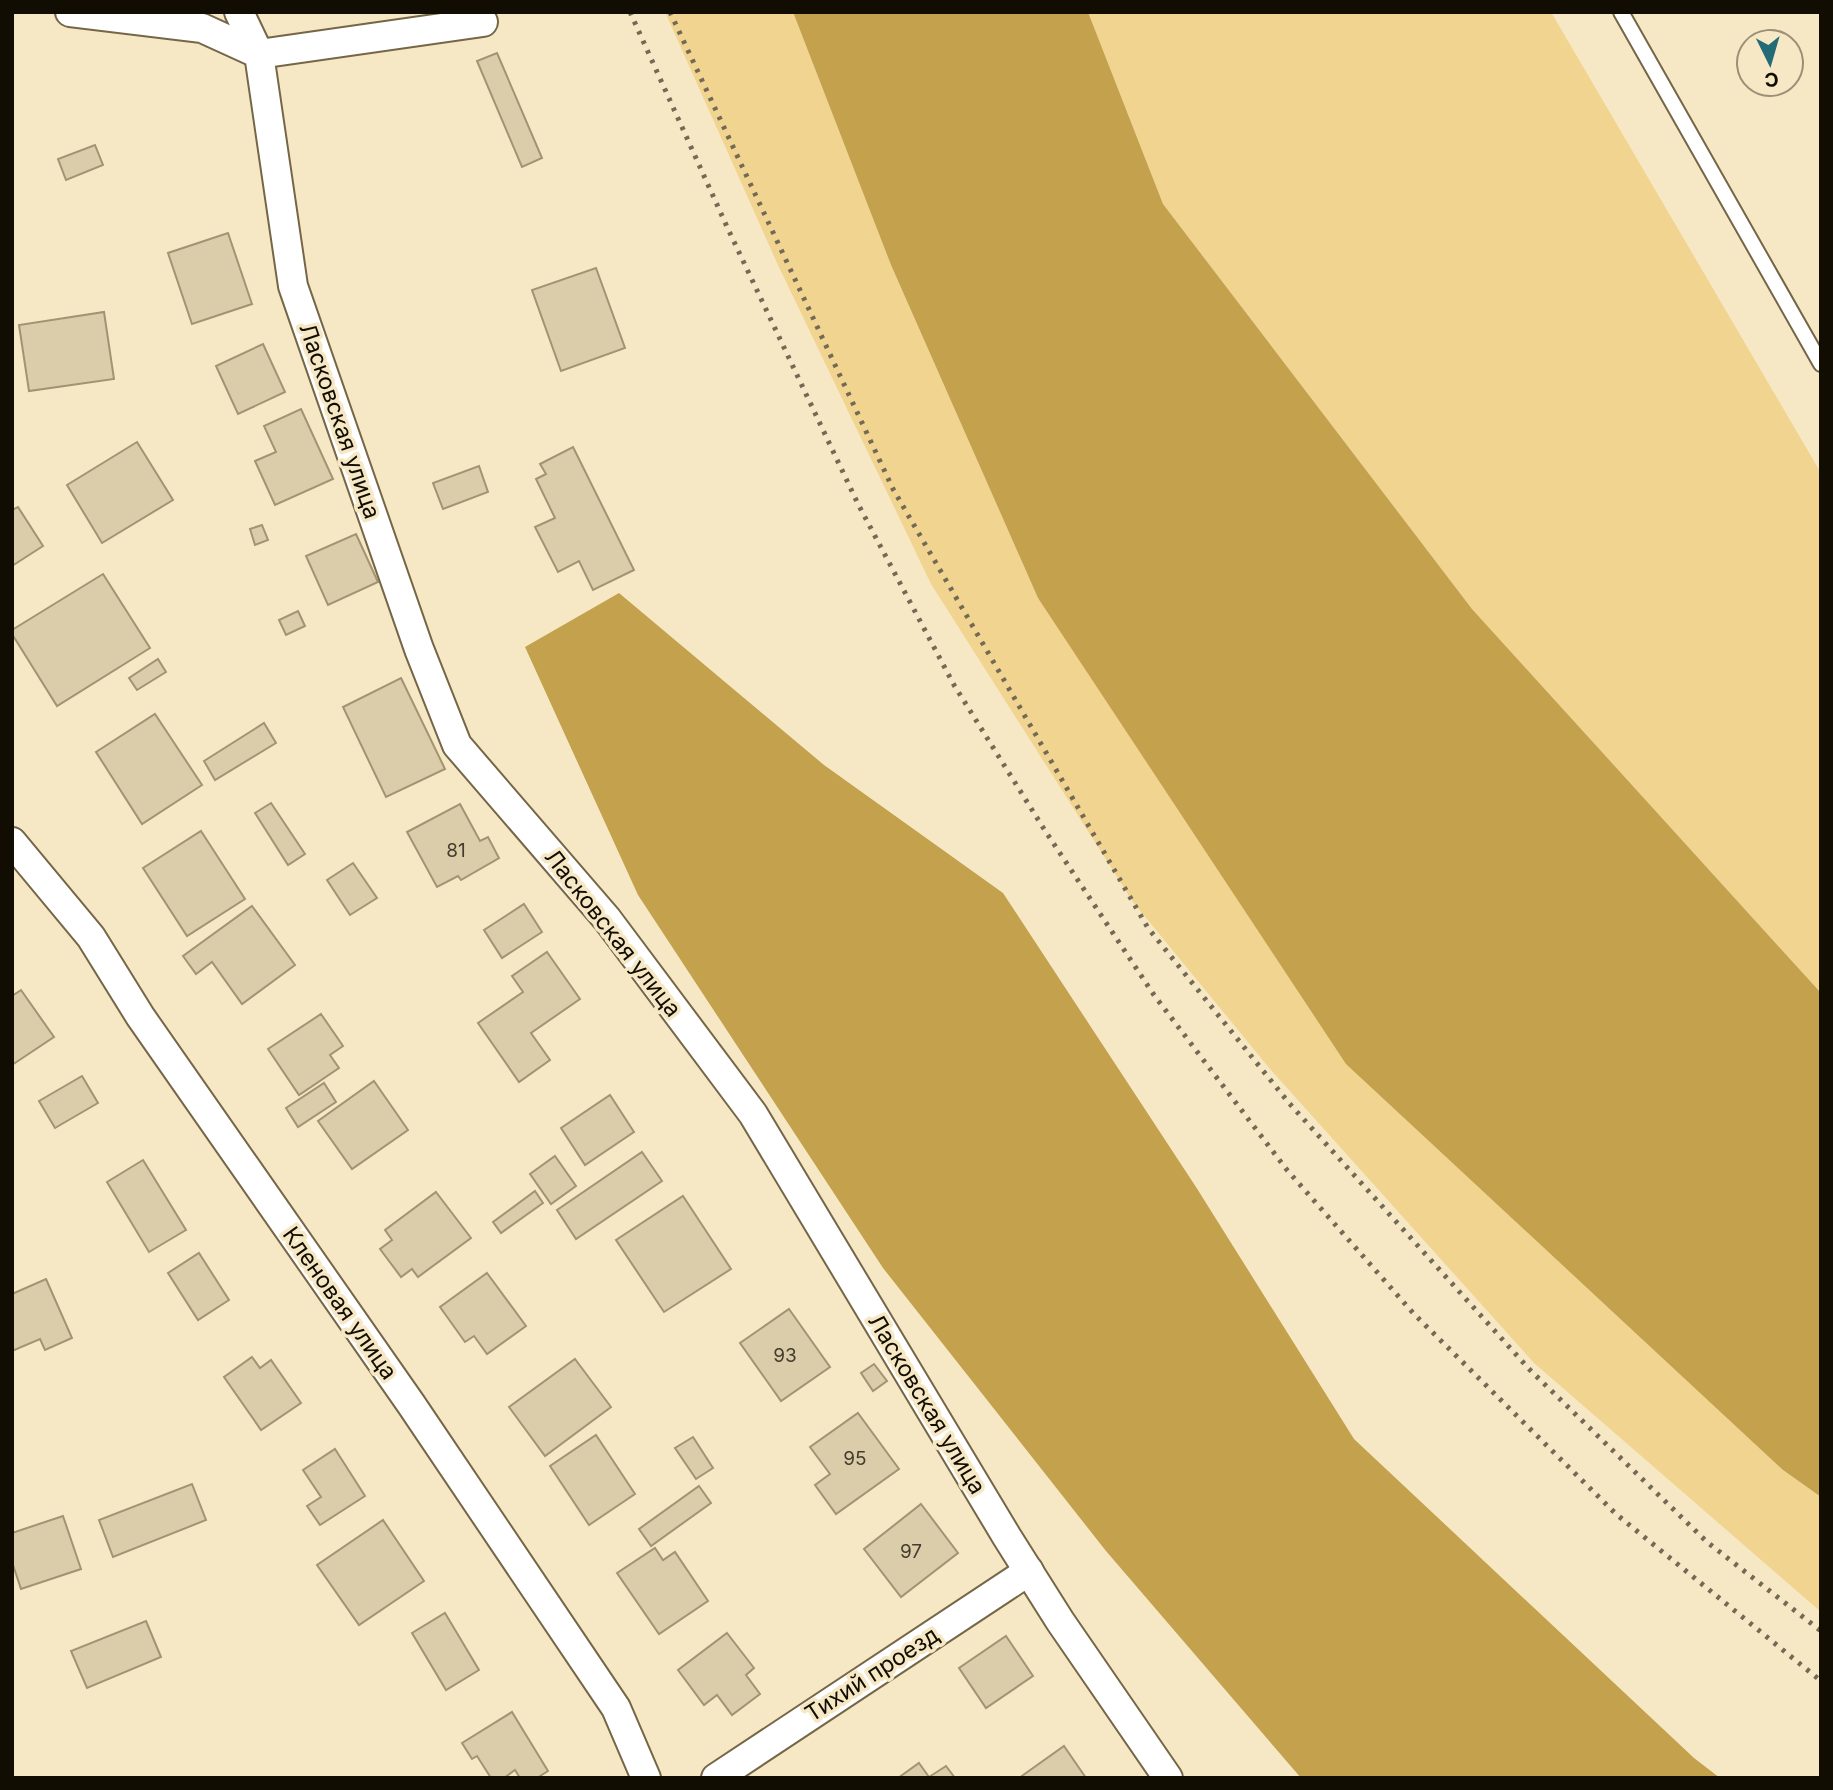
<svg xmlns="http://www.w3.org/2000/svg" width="1833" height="1790" viewBox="0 0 1833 1790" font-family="Inter,sans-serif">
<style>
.green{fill:#f1d490}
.forest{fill:#c3a14d}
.building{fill:#dbccaa;stroke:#a29473;stroke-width:2}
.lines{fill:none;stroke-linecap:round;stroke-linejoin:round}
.service-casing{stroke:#746647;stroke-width:18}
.minor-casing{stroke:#746647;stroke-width:32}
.service{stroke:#fff;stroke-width:14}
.minor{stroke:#fff;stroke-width:28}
.rail{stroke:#736955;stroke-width:5;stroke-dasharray:3.5 7;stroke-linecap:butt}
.labels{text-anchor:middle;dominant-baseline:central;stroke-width:7;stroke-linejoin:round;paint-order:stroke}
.number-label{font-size:19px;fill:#443d2d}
.street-label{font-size:23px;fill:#120d03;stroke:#f7e8c5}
</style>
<rect width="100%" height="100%" fill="#f7e8c5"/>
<!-- green -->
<g class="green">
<path d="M665,12H793L891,265L1038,598L1783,1470L1821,1497V1612L1534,1363L1270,1069L1133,902L931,584L777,263Z"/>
<path d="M1088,12H1551L1821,473V993L1472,609L1163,204Z"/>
</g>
<!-- forest -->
<g class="forest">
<path d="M793,12H1088L1163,204L1472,609L1821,993V1497L1783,1470L1346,1064L1038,598L891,265Z"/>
<path d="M619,593L824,765L1003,893L1196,1187L1354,1439L1694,1758L1720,1778H1301L1106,1551L883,1268L638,895L525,647Z"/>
</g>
<!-- building -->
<g class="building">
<path d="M497,53L542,158L522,167L477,61Z"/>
<path d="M95,145L103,165L66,180L58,159Z"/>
<path d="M228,233L252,304L192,324L168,253Z"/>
<path d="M596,268L625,348L561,371L532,290Z"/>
<path d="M104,312L114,379L29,391L19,325Z"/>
<path d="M263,344L285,392L238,414L216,366Z"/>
<path d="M301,409L333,479L275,505L255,461L276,452L264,426Z"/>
<path d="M137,442L173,500L102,543L67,485Z"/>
<path d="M573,447L634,570L593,590L579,561L558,572L535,527L555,518L536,479L546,474L540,464Z"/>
<path d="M479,466L488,492L443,509L433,483Z"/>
<path d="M18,507L43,546L12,566V510Z"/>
<path d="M262,525L268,540L255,545L250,529Z"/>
<path d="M356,534L378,582L328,605L306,556Z"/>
<path d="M103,574L150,648L57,706L12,634V630Z"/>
<path d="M298,611L305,626L286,635L279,620Z"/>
<path d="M158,659L166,672L137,690L129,678Z"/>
<path d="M401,678L445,769L386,797L343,707Z"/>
<path d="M155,714L202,785L142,824L96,752Z"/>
<path d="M264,723L276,743L215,780L204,761Z"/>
<path d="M271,803L305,854L288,865L255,813Z"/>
<path d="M460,804L480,841L488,837L499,858L461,880L458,876L437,887L407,832Z"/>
<path d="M201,831L245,899L187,936L143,868Z"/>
<path d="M353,863L377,898L350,915L327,880Z"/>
<path d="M524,904L542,932L502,958L484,930Z"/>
<path d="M252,906L295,965L242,1004L212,962L196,974L183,956Z"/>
<path d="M547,952L580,999L531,1033L550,1060L519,1082L478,1023L523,992L512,976Z"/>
<path d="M21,990L54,1037L12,1065V996Z"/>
<path d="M321,1014L343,1046L330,1055L339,1068L299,1095L268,1049Z"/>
<path d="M82,1076L98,1103L55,1128L39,1101Z"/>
<path d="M374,1081L408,1130L352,1169L318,1121Z"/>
<path d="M324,1083L336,1102L298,1127L286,1108Z"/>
<path d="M610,1095L634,1132L585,1165L561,1128Z"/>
<path d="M642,1152L662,1181L576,1239L557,1210Z"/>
<path d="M555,1156L576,1186L551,1204L530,1174Z"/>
<path d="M143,1160L186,1230L149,1252L107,1182Z"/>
<path d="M535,1191L543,1203L501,1233L493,1222Z"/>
<path d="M436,1192L471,1238L418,1277L412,1269L401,1277L380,1249L392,1240L385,1230Z"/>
<path d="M683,1196L731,1269L664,1312L616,1240Z"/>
<path d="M199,1253L229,1300L198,1320L168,1273Z"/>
<path d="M487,1273L526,1326L487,1354L474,1336L465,1342L440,1307Z"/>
<path d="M46,1279L72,1338L45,1350L40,1339L12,1351V1294Z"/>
<path d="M789,1309L830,1367L781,1401L740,1343Z"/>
<path d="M252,1357L260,1368L271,1360L301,1403L261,1430L224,1377Z"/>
<path d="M575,1359L611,1407L545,1456L509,1407Z"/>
<path d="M874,1364L887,1381L873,1391L861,1373Z"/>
<path d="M858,1413L899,1469L836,1514L815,1485L830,1474L810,1447Z"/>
<path d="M596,1435L635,1494L589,1525L550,1466Z"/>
<path d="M693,1437L713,1468L696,1479L675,1448Z"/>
<path d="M335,1449L365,1496L320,1525L307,1506L321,1497L303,1470Z"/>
<path d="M192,1484L206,1520L113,1557L99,1520Z"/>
<path d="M699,1486L711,1503L651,1546L639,1529Z"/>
<path d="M921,1504L958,1553L901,1597L864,1549Z"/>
<path d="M63,1516L81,1569L21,1589L12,1562V1533Z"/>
<path d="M383,1520L424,1581L359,1625L317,1565Z"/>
<path d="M655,1548L663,1560L675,1552L708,1601L659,1634L617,1573Z"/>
<path d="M445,1613L479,1670L446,1690L412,1633Z"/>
<path d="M146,1621L161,1657L87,1688L71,1651Z"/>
<path d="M727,1633L754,1668L746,1675L760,1694L732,1715L717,1695L704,1705L678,1670Z"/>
<path d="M1006,1636L1033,1676L986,1708L959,1668Z"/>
<path d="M512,1712L548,1771L537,1778H520L515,1770L504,1778H491L477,1756L472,1759L462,1743Z"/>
<path d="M1064,1746L1086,1778H1019Z"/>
<path d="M919,1763L929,1777L946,1766L955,1778H898Z"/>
</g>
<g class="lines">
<!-- service casing -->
<g class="service-casing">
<path id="service" d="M1621,12L1821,364"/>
</g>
<!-- minor casing -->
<g class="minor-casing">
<g id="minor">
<path d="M70,12L202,28L259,54L483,22"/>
<path d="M239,12L259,54L293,286L419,649L457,745L607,919L753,1114L1007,1537L1060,1621L1168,1778"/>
<path d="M12,842L91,937L140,1016L411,1404L616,1708L646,1778"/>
<path d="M716,1778L1029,1571"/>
</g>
</g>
<!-- service -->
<use href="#service" class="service"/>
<!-- minor -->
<use href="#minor" class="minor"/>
<!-- rail -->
<g class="rail">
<path d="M630,12L728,229L858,504L954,685L1044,829L1154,995L1287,1170L1414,1314L1616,1514L1821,1681"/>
<path d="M670,12L893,489L1148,928L1289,1103L1530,1370L1707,1542L1821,1631"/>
</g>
</g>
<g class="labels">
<!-- number labels -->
<g class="number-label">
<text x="456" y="850">81</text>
<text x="785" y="1355">93</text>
<text x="855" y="1458">95</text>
<text x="911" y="1551">97</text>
</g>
<!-- street labels -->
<g class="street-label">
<text transform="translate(340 421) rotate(71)">Ласковская улица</text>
<text transform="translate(613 933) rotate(52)">Ласковская улица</text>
<text transform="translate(340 1303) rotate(55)">Кленовая улица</text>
<text transform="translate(927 1404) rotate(59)">Ласковская улица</text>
<text transform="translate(872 1674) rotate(-33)">Тихий проезд</text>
</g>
</g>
<!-- border -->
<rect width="1833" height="1790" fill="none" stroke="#120d03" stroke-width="28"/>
<!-- north arrow -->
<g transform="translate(1770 63) rotate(175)"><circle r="33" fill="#f7e8c5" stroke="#9b9077" stroke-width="2"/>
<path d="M0-5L12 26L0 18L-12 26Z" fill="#246b78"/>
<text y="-10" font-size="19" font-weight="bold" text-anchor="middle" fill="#120d03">С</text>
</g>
</svg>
